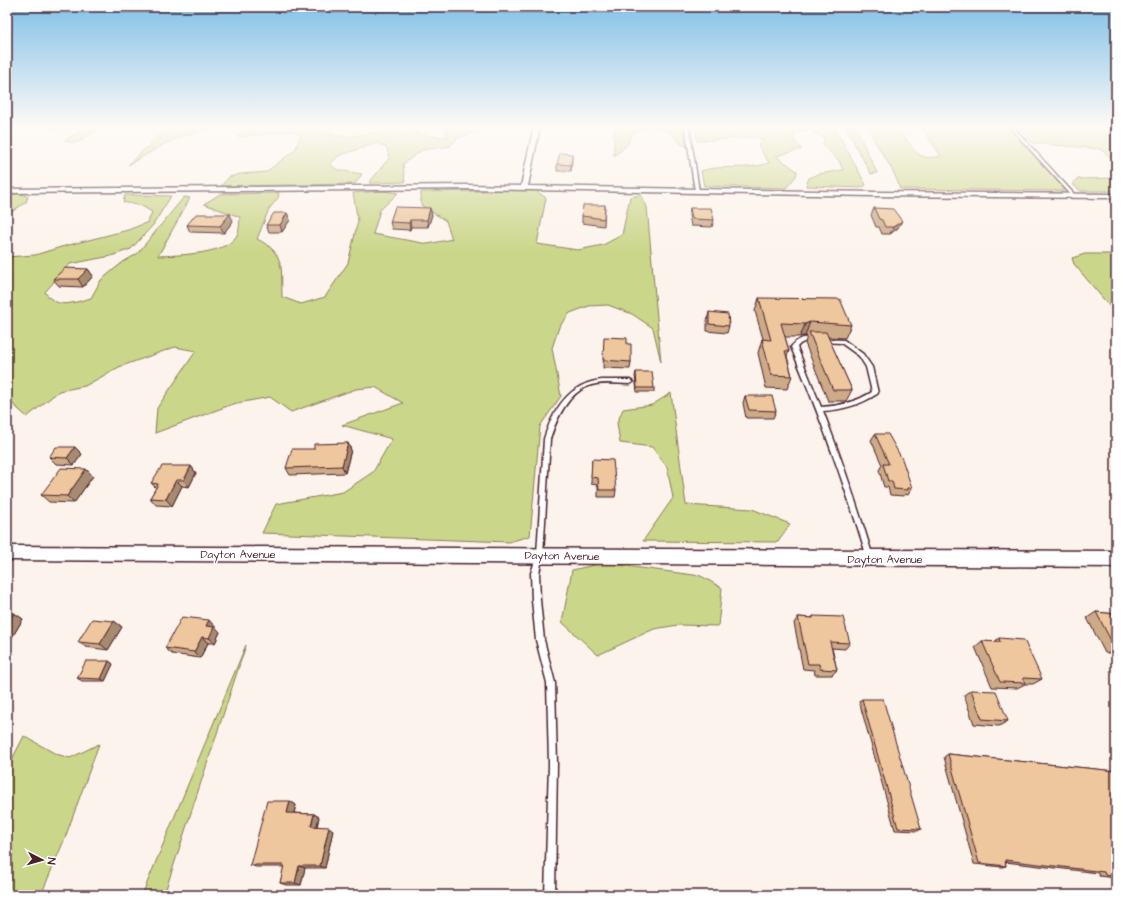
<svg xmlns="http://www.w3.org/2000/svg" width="1123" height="902" viewBox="0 0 1123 902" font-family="'Architects Daughter',sans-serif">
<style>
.green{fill:#cad689;stroke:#8a7a5a}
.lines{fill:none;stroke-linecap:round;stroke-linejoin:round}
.service-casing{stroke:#4a1f2b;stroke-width:3}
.minor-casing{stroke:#4a1f2b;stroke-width:3}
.tertiary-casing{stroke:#4a1f2b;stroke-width:3}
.service{fill:#fff;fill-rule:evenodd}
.minor{fill:#fff;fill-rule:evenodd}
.tertiary{fill:#fff;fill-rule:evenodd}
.wall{fill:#cdab88;stroke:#4a1f2b}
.shaded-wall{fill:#a78b6f;stroke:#4a1f2b}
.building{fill:#eec79e;stroke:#4a1f2b}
.labels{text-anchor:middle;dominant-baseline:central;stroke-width:3;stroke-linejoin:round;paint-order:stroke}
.street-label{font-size:11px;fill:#4a1f2b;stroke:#fff}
</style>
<rect width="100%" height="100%" fill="#fcf4ec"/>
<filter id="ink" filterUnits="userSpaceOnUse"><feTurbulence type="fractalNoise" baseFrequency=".025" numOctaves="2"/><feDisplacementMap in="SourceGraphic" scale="8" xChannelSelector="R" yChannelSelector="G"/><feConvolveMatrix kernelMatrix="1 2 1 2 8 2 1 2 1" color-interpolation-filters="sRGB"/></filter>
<g filter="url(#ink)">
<!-- green -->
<g class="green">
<path d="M58,126H102L79,142H68L65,140L78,133V128L49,130Z"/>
<path d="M169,126H222L190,134L166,143L128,165Z"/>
<path d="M248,126H334L331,127L329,134L345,137L388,131L412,130L428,136L449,137L445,132L449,126H488L478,132L458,138L450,146L422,150L403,164L405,182L369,183L389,158L387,148L377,143L338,156L330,165L338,170L362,174L355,184L221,186L229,177L241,174L266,172L295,150L301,135L293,131L238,137Z"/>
<path d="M614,126H651L633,133L627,145L614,156Z"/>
<path d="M654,126H685L687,146L682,145L669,132Z"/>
<path d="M695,126H834L866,185L861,188L806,186L809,178L819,174L843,170L839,161L823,145L824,138L808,130L793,134L794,141L802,149L776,156L797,171L796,176L786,188L704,186L701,171C721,164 746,171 769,163L758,145L764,141L756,137L697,141Z"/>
<path d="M845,126H855L877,173L871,174Z"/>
<path d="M871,126C877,126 887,124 893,127C913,138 910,164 941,156L921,126H1006L1064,188V191L900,189C894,166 877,150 869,128Z"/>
<path d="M1016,126H1116V161L1100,149L1033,143Z"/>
<path d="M1116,178V191H1081L1072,184L1078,179Z"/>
<path d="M535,190L546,198L537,244L578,250L603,245L622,235L630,197L641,195L647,207L661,362L653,328L632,314L608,305L589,306L570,313L559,327L552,348L561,396L540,426L530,536L509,542L262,533L276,504L343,492L373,472L392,439L342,425L403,403L375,387L356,389L291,412L270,397L233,404L155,433L157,408L196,351L175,347L119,367L85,386L59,391L27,417L7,399V257L35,255L61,247L128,230L148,222L152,212L142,206L123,202L125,195L171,196L153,225L131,249L111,256L70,264L45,292C57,310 72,303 91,298L101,280L123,262L137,254L184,197L190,198L158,256C178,255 230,255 238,233C240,228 239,222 240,217L204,204L220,194L279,193L278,198L269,209L257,239C286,253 281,269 282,297L301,304L325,297L348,263L358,221L353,193L383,191L398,193L380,210L373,234L428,244L452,239L446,221L421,205V192Z"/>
<path d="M7,194H22L28,197L26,202L7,215Z"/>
<path d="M1085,254H1116V314L1074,264L1072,258Z"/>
<path d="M671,393L686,505L752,509L790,524L778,542L643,541L673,498L667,467L652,447L620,443L617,423L623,409L652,405Z"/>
<path d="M603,563L701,576L722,588L718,626L678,625L654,629L598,655L562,622L572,570Z"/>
<path d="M246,645L164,895H142Z"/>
<path d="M24,736L56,754L70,758L99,744L65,838L41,895H7V769Z"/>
</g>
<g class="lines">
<!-- service casing -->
<g class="service-casing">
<g id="service">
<path d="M685,126H689L699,191L697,192L695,191Z"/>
<path d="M1009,126H1012L1075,195V197H1073Z"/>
<path d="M813,337L815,338V340C807,341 802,341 797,347L821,407C840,406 856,402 872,392L866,367L859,356L841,343L822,342L820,341V339L844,340L863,354L872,367L878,393L877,394C860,405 842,410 823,411C842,459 858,508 873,557L872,559L870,560L868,559L867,557C845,486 820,416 791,347C797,339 804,337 813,337Z"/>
<path d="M602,380H630L633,382L630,384C619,384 607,382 596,384C570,388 557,417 550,439L543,555L539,573L540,600L544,640L555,683L557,764L555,895H545L549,764L547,683L536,640L532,600L531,573L537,555L544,439C553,410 569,383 602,380Z"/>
</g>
</g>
<!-- minor casing -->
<g class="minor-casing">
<path id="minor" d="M534,126H540L528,186L874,192L1116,194V198L874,196L467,189L7,193V189L467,185L521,186Z"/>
</g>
<!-- tertiary casing -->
<g class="tertiary-casing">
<path id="tertiary" d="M7,546L1116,551V567L7,560Z"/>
</g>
<!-- service -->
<use href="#service" class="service"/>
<!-- minor -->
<use href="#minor" class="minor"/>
<!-- tertiary -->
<use href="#tertiary" class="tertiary"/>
</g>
<!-- wall -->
<g class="wall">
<path d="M572,160L571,171H557V164Z"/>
<path d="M605,205L604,226L582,223V216Z"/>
<path d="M430,208L432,215L428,227H411L410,230L392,229L390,222Z"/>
<path d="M690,208L714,220L712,227L691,226L689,215Z"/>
<path d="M874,208L898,228L890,234H882L879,227H876L871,215Z"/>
<path d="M287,213L290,220L282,232H269L266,225Z"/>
<path d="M233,221L224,233L190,232L187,225Z"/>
<path d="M88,269L93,276L83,287L59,286L53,279Z"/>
<path d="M759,298L851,325L845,338L828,337L852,390L846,401H828L805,343L807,336H805L800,337H785L789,351L787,356L792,376L787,389L766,388L758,353L762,339H763L755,311Z"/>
<path d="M709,312L729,326L727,333L707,331V320Z"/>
<path d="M604,344H627L631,362L630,369L603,368Z"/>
<path d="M636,372L654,388V392H637L635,376Z"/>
<path d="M745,396L776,411L773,418H746L743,403Z"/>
<path d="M875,434L912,488L908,495L905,494L904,496L890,495L888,487H884L879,470L882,465L871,440Z"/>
<path d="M348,443L351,450L345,473L290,475L286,468L314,449Z"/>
<path d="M82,454L74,465L56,464L49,457Z"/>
<path d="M592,459L616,490L615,497H598V485L591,484Z"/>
<path d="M191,466L196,473L189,487L182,486L172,506L156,505L150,498L156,488L151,483Z"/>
<path d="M93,476L74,503L49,502L41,495Z"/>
<path d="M1096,612L1116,614V654L1105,653L1087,618Z"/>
<path d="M7,613H14L23,619L11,639H7Z"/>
<path d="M813,616L850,643L845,649L832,648L837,670L832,675H815L814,670L803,669L794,623L798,617L812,618Z"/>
<path d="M114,621L122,627L108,650L86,647L78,642Z"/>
<path d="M215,626L214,627L220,632L215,643H208L200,658L172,654L165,648Z"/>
<path d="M999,638L1042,679L1033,684H1025L1017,688L992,687L975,647L982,641L994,642Z"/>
<path d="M109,661L113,664L105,681H82L77,678Z"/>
<path d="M971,690L1008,721L999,726L974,724L964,695Z"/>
<path d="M862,699L921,829L918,831L895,830L859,701Z"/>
<path d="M948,754L1116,771V878L1099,876L1098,873L1005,862L1006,866L1002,867L974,864L944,757Z"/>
<path d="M290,801L296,805L294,813L314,814L319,817L317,827L333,830L325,868H305L301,885H286L280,883L284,867H256L250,865Z"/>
</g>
<!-- shaded-wall -->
<g class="shaded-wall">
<path d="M572,154V160L571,171V165Z"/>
<path d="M430,208L432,215L428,227L427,220Z"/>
<path d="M287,213L290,220L282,232L280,225Z"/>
<path d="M230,214L233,221L224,233L220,226Z"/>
<path d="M410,220L411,227L410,230L409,223Z"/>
<path d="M902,221L898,228L890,234L893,227Z"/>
<path d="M88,269L93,276L83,287L78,279Z"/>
<path d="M810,322L805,336L800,337L805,324Z"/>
<path d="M348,443L351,450L345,473L342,466Z"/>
<path d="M75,447L82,454L74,465L67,458Z"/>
<path d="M191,466L196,473L189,487L184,480Z"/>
<path d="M86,469L93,476L74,503L67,496Z"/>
<path d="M176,480L182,486L172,506L166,499Z"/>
<path d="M14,613L23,619L11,639L7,636V625Z"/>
<path d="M209,620L220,632L215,643L209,638L206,626Z"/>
<path d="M114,621L122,627L108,650L100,644Z"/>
<path d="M202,637L208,643L200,658L194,652Z"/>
<path d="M109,661L113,664L105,681L101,679Z"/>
<path d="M290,801L296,805L293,817L287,813Z"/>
<path d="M314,814L319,817L316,829L311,826Z"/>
<path d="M329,827L333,830L325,868L320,866Z"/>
<path d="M299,866L305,868L301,885L295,883Z"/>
</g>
<!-- building -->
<g class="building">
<path d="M560,153L572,154L571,165L557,164Z"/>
<path d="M583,205H605L604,219L582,216Z"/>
<path d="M395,207L430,208L427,220H410L409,223L390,222Z"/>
<path d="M690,208H711L714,220L692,219Z"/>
<path d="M874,208L893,209L902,221L893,227H885L882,220L879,219Z"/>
<path d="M274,213H287L280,225H266Z"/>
<path d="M196,214H230L220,226L187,225Z"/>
<path d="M65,268L88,269L78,279H53Z"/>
<path d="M759,298L840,299L851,325L810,322L805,324L781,323L789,351H785L792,376L771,375L762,339L771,340Z"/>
<path d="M709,312L728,314L729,326L709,324Z"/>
<path d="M809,332H826L852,390H833Z"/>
<path d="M604,337L627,338V344H631V362L603,360Z"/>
<path d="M636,372H652L654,388H637Z"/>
<path d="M745,396H772L776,411L749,410Z"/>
<path d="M875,434H888L902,459L912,488H908V490L894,489L892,481H888L883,464H889Z"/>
<path d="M348,443L342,466L286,468L292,449H314V444Z"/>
<path d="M56,447H75L67,458L49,457Z"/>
<path d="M592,459L613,460L616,490H599L598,478L591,477Z"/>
<path d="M162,466H191L184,480H176L166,499L150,498L158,484L151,483Z"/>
<path d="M61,468L86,469L67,496L41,495Z"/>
<path d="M1096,612L1116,614V648H1115Z"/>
<path d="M7,613H14L7,625Z"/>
<path d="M813,616L843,617L850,643L830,642L837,670L820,669L819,664H808L798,617L813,618Z"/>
<path d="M182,617L209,620L206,626L214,627L209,638L202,637L194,652L165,648Z"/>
<path d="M92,619L114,621L100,644L78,642Z"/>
<path d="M999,638L1024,640L1042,679L1023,678L1025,683L1000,682L982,641L1000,642Z"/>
<path d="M86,661H109L101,679L77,678Z"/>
<path d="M971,690L996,691L1008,721L982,719Z"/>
<path d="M862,699H883L921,829L898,828Z"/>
<path d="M948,754L1116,771V877L1105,875L1104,872L1005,860L1006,866L979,863Z"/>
<path d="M267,801H290L287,813L314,814L311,826L329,827L320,866H299L295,883H280L284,865H250Z"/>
</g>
</g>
<!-- sky -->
<linearGradient id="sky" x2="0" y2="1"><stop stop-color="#81c0e8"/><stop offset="0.5" stop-color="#fefaf6"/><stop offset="1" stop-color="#fefaf6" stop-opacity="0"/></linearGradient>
<rect width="1123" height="253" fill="url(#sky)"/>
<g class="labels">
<!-- street labels -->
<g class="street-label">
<text x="238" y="554">Dayton Avenue</text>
<text transform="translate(562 556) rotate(1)">Dayton Avenue</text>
<text x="885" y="559">Dayton Avenue</text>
</g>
</g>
<!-- margin -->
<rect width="1123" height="902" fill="none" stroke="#fff" stroke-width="24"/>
<rect x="12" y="12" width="1099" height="878" fill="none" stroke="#4a1f2b" stroke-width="1.5" filter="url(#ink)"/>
<!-- north arrow -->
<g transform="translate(42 860) rotate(96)" stroke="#ffffff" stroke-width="3" paint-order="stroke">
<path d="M0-3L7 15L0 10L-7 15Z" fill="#4a1f2b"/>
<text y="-6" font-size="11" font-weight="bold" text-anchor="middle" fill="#4a1f2b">N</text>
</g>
</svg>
